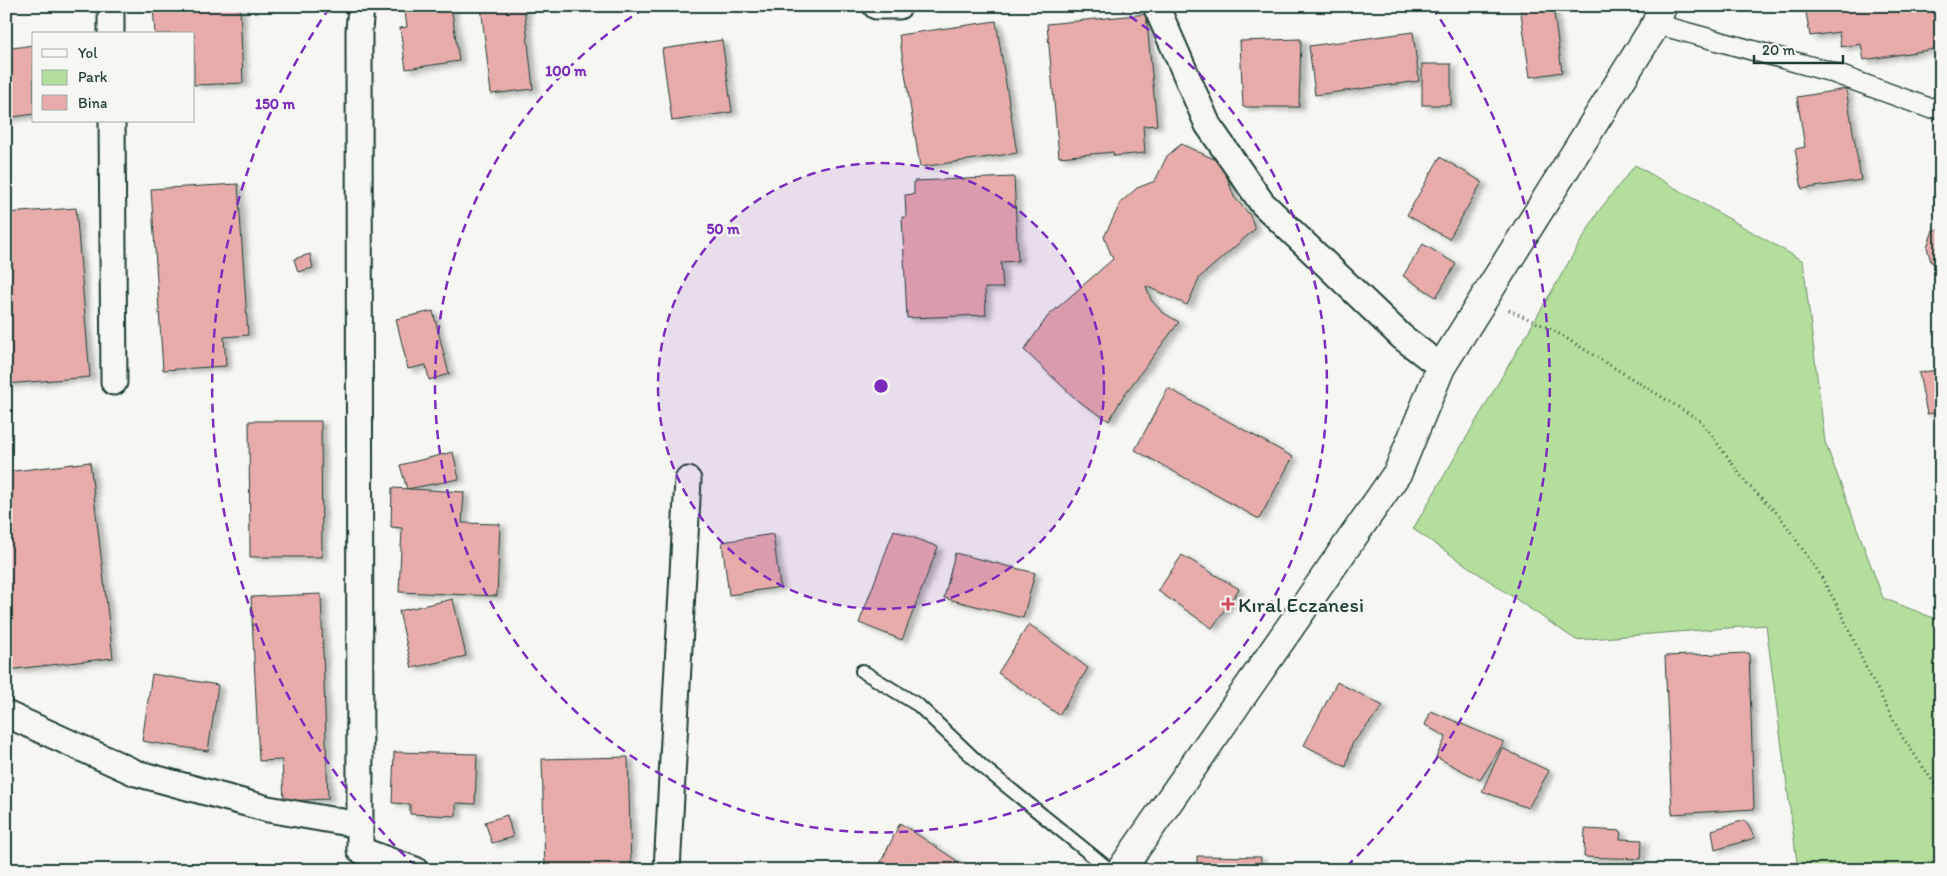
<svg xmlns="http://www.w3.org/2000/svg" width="1947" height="876" viewBox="0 0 1947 876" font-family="Itim,sans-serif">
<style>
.park{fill:#b4de9c;stroke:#6a8e68}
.building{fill:#e7acaa;stroke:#1f3d34;filter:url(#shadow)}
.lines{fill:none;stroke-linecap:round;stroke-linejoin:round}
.service-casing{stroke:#1f3d34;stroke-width:16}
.pedestrian-casing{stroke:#1f3d34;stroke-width:22}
.minor-casing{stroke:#1f3d34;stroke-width:29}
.tertiary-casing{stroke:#1f3d34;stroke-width:31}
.path{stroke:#1f3d34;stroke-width:3;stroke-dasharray:1 4;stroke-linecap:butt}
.service{stroke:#f6f6f2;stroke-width:12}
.pedestrian{stroke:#f6f6f2;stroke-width:19}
.minor{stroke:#f6f6f2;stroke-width:25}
.tertiary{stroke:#f6f6f2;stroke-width:28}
.ring{fill:none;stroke:#7b2cbf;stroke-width:2.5;stroke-dasharray:9 6}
.poi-dot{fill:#d1495b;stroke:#f6f6f2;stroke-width:2}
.labels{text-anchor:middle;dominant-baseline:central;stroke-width:5;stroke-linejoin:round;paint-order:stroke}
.poi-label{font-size:21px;fill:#1f3d34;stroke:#f6f6f2;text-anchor:start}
.centre{fill:#7b2cbf;stroke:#f6f6f2;stroke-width:2.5}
.ring-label{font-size:15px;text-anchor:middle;font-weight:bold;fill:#7b2cbf;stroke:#f6f6f2;stroke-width:5;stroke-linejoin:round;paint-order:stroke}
</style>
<defs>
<filter id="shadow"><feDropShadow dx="5.5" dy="3" stdDeviation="2.5" flood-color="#0004"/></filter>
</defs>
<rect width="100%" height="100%" fill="#f6f6f2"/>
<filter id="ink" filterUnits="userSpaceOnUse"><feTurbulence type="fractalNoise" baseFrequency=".02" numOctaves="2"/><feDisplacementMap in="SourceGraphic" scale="10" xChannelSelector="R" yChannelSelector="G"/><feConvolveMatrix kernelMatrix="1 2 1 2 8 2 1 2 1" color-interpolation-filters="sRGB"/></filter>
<g filter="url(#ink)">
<!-- park -->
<path class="park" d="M1635,165L1803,261L1825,442L1883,598L1941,621V870H1798L1766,625L1576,640L1413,529L1598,212Z"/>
<!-- building -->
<g class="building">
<path d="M153,6H240L243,83L194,85V34H155Z"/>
<path d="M404,6H451L459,61L406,69L400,28L407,27Z"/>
<path d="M481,6H524L533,89L491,94Z"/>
<path d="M1520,6H1553L1562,72L1530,77Z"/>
<path d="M1805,6H1941V48L1864,60L1861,44L1841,47L1839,32L1810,36Z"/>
<path d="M1146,14L1157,125L1143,126L1145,153L1114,156L1113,152L1059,157L1047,24Z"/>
<path d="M996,21L1017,153L920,167L899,35Z"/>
<path d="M1413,32L1419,81L1315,95L1309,46Z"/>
<path d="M1301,39L1299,107H1243L1240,41Z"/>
<path d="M722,40L732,112L672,121L662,49Z"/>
<path d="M33,45L34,114L6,118V49Z"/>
<rect x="1422" y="64" width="29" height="41"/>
<path d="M1846,89L1861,180L1802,189L1795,149L1805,147L1797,97Z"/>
<path d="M1181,144L1216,160L1224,168L1234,197L1250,215L1255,229L1200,277L1187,305L1146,286L1151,300L1162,312L1179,322L1124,395L1109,421L1078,401L1024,350L1048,316L1113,259L1104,237L1121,202L1137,188L1155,181L1167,156Z"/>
<path d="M1440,157L1482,182L1449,239L1407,215Z"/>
<path d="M1014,177L1018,261L1001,262L1003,288H985L986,315L907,318L902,217H906L905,195L914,194V181Z"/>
<path d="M238,184L248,335L224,337L226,366L163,370L151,189Z"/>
<path d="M76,208L90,377L6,384V213Z"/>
<path d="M1941,229V268L1931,262L1927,247L1933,230Z"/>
<path d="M1423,244L1456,264L1436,297L1403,276Z"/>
<path d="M310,254L313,268L298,272L294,259Z"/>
<path d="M433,311L449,374L429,380L426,365L408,369L396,319Z"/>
<path d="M1941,369V412L1927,414L1919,373Z"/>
<path d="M1168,388L1293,457L1259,519L1135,450Z"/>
<path d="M249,421H321L322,557H250Z"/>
<path d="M453,452L459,479L407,489L400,465Z"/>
<path d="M90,462L113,658L6,670V472Z"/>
<path d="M392,488L464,492L462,523L500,524L497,596L399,592L402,528L391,527Z"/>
<path d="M894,530L938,547L902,640L859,623Z"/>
<path d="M773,534L780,587L729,595L722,542Z"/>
<path d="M955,553L1035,573L1023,618L944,598Z"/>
<path d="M1182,555L1239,589L1212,628L1158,591Z"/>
<path d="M321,594L328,799L284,801L282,760L259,761L251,597Z"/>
<path d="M453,599L466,656L412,668L399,611Z"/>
<path d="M1029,624L1088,668L1059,715L998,673Z"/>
<path d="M1749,653L1754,809L1672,814L1665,656Z"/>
<path d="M152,674L218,685L208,751L142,741Z"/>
<path d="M1337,682L1383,706L1352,744L1346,767L1304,745Z"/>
<path d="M1431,711L1504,742L1480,780L1436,757L1446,737L1425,725Z"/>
<path d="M1502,748L1549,771L1528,808L1482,791Z"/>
<path d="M394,752L477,754L475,804L456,803V816L410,814V804L392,803Z"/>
<path d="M628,757L631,868L545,870L542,759Z"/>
<path d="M507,815L513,837L492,843L485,822Z"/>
<path d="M1745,820L1755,838L1715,850L1712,830Z"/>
<path d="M900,823L971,870H877Z"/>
<path d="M1585,829L1621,831L1620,839L1642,840L1641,859L1584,857Z"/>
<path d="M1197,856L1261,857L1260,870H1197Z"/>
</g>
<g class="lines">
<!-- service casing -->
<g class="service-casing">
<path id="service" d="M862,671L918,705L983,767L1110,870"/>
</g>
<!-- pedestrian casing -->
<g class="pedestrian-casing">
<path id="pedestrian" d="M1656,24L1828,71L1929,108L1941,107"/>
</g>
<!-- minor casing -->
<g class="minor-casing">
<g id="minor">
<path d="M111,6V34"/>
<path d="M361,6L359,31L360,850L415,870"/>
<path d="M876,6H899"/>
<path d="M1156,6L1208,125L1262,203L1402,337L1441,367"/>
<path d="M112,121L114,382"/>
<path d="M6,714L136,773L268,809L360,825"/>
<path d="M667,870L688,480"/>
</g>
</g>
<!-- tertiary casing -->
<g class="tertiary-casing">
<path id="tertiary" d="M1121,870L1398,472L1441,367L1656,24L1662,6"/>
</g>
<!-- path -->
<path class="path" d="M1509,310L1551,329L1701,421L1747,484L1779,515L1819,573L1841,612L1867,670L1903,738L1941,793"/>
<!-- service -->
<use href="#service" class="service"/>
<!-- pedestrian -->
<use href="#pedestrian" class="pedestrian"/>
<!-- minor -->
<use href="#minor" class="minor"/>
<!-- tertiary -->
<use href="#tertiary" class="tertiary"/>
</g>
</g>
<!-- distance rings -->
<circle cx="881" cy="386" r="223" fill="#7b2cbf" fill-opacity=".12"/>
<g class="ring">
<circle cx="881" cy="386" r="223"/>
<path d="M1117 8A446 446 0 1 1 645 8"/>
<path d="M416 867A669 669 0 0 1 330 7M1432 7A669 669 0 0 1 1346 867"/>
</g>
<!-- markers -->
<path class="poi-dot" d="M1225.5 596.5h5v5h5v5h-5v5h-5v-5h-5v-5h5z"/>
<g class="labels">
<!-- poi labels -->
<g class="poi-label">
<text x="1238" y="604">Kıral Eczanesi</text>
</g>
</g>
<circle cx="881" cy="386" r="8" class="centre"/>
<g class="ring-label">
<text x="566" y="76">100 m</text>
<text x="275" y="109">150 m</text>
<text x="723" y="234">50 m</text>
</g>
<!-- margin -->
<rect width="1947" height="876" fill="none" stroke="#f6f6f2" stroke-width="25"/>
<rect x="12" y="12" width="1922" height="851" fill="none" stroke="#1f3d34" stroke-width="2" filter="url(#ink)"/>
<!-- legend -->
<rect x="32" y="32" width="162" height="90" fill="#f6f6f2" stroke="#a0aca6"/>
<rect x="42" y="49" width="25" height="8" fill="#f6f6f2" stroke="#a0aca6"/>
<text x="78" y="58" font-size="15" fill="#1f3d34">Yol</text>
<rect x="42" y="70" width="25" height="15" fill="#b4de9c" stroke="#a0aca6"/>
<text x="78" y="82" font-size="15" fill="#1f3d34">Park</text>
<rect x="42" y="95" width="25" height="15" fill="#e7acaa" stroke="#a0aca6"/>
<text x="78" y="108" font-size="15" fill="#1f3d34">Bina</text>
<!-- scale -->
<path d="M1754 55v8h89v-8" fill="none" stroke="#1f3d34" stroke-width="2.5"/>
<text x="1762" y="55" font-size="15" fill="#1f3d34" stroke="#f6f6f2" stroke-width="4" paint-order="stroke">20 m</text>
</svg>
